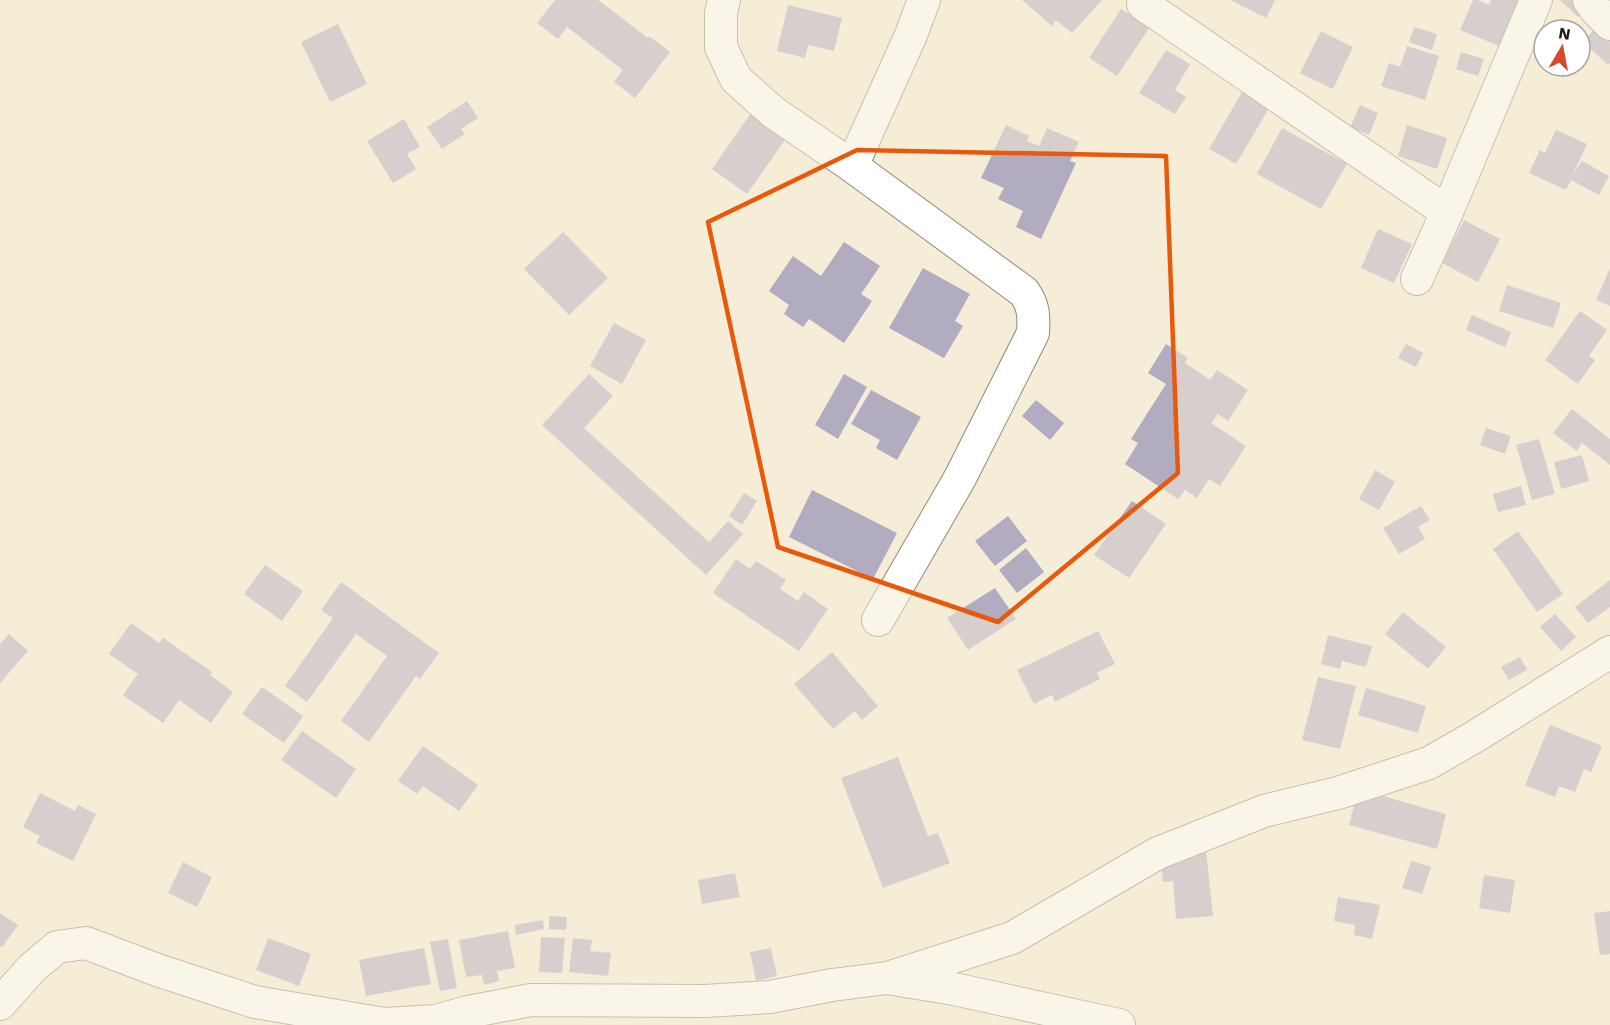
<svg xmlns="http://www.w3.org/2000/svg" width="1610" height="1025" viewBox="0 0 1610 1025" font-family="'Work Sans',sans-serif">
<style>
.building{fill:#b2acc1}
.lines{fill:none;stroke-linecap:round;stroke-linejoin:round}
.minor-casing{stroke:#918a76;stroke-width:34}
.minor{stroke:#fff;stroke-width:32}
.marked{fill:none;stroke:#e8590c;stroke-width:4.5;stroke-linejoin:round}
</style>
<rect width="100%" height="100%" fill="#f5edd7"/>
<!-- building -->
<g class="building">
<path d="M555,0H598L648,38L649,36L670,52L635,98L614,82L623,70L567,27L558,39L537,23Z"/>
<path d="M1022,0H1102L1072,33L1056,20L1052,26Z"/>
<path d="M1230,0H1275L1266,18Z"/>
<path d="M1473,0H1478L1489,5L1491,0H1526L1506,49L1460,30Z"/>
<path d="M1560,0H1581L1588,7L1578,17Z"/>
<path d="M788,5L842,18L834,51L808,45L805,58L777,51Z"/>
<path d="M1121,9L1150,27L1117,76L1089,58Z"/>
<path d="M1554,20L1581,30H1551Z"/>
<path d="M338,24L367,84L330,102L301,42Z"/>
<path d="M1597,26L1610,37V63L1608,65L1583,42Z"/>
<path d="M1414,27L1437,34L1432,50L1409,42Z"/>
<path d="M1321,31L1353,47L1333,89L1300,73Z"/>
<path d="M1407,46L1439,56L1425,100L1381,86L1389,63L1400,67Z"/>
<path d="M1166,50L1190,64L1175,90L1186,97L1175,114L1139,93Z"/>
<path d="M1461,52L1484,59L1478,76L1456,69Z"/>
<path d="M1245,87L1272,103L1236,164L1209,149Z"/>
<path d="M467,101L478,118L461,129L465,134L442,149L427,127Z"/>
<path d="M1360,105L1378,113L1369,135L1350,127Z"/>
<path d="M751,113L787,137L747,194L712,169Z"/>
<path d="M404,119L420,147L407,154L416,169L393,183L367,141Z"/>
<path d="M1006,125L1029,136L1027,141L1039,146L1047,128L1079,142L1070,161L1076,163L1041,239L1016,227L1023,211L998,199L1004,188L981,178Z"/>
<path d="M1407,125L1447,138L1437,169L1398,156Z"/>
<path d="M1282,128L1347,164L1321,209L1257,174Z"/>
<path d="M1556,130L1587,144L1572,176L1582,161L1609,176L1599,195L1571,180L1566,190L1529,173L1540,150L1545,153Z"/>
<path d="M1464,220L1500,239L1478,282L1442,263Z"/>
<path d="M1378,229L1412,244L1394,283L1361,268Z"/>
<path d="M563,232L608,278L569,315L524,269Z"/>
<path d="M844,242L880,266L861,294L872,301L844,343L809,319L803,327L784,314L789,305L769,291L793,256L821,276Z"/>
<path d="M923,268L970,294L955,321L963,326L944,358L889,328Z"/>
<path d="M1610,268V306L1596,300Z"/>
<path d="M1507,285L1561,303L1553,328L1499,311Z"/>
<path d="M1580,311L1607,330L1589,356L1595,360L1578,384L1545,360Z"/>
<path d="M1472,315L1511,332L1505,347L1466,330Z"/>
<path d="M614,323L646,340L622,384L590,366Z"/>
<path d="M1166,344L1188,358L1185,363L1210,380L1217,370L1248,390L1228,421L1218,414L1211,423L1246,446L1220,486L1209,479L1197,498L1185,490L1178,499L1125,464L1138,443L1131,439L1166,384L1148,373Z"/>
<path d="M1406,344L1423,353L1416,367L1398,358Z"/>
<path d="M589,374L613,396L584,428L709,542L728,521L743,534L706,575L542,425Z"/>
<path d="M844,374L867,387L838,439L815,425Z"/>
<path d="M871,390L921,417L897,460L876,448L880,440L851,424Z"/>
<path d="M1036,400L1064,423L1050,440L1022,416Z"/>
<path d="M1572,409L1610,439V465L1582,443L1577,451L1553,433Z"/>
<path d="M1486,428L1511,436L1505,454L1480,445Z"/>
<path d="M1539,439L1555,494L1532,500L1516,445Z"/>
<path d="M1582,455L1589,481L1561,489L1554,462Z"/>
<path d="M1375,470L1395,482L1379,510L1359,499Z"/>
<path d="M1521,486L1526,505L1498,512L1493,494Z"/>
<path d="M812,490L897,533L873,579L789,537Z"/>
<path d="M744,493L757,501L742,525L729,516Z"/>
<path d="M1132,501L1166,524L1129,578L1094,555Z"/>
<path d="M1421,506L1430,520L1418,527L1425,539L1399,554L1383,528Z"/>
<path d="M1008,516L1027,541L995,566L975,541Z"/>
<path d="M1518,531L1563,594L1537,612L1493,549Z"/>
<path d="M1026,548L1044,572L1017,593L999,570Z"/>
<path d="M736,559L750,569L756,561L786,580L780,589L798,601L804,592L828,609L799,651L713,593Z"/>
<path d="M265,565L303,591L282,621L244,594Z"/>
<path d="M1610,580V607L1588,623L1575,607Z"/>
<path d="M341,582L439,653L420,679L416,676L369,742L341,721L387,656L356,634L307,702L285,686L333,618L321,610Z"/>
<path d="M995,588L1016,619L968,650L947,618Z"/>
<path d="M1403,612L1446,647L1428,669L1385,634Z"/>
<path d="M1555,614L1576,637L1561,651L1540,627Z"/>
<path d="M131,623L159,643L163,638L212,672L210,675L233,692L211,723L179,700L163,723L123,695L138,674L109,654Z"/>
<path d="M1098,631L1115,664L1097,673L1100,679L1055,702L1052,695L1034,704L1017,670Z"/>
<path d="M9,634L28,651L0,683V644Z"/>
<path d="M1328,635L1372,646L1366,667L1342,661L1340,669L1321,664Z"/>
<path d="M832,652L878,706L862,720L855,711L833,729L794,684Z"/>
<path d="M1520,657L1527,670L1509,680L1501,667Z"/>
<path d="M1318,677L1356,686L1340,749L1302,740Z"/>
<path d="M262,687L303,716L284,743L242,714Z"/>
<path d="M1366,688L1426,706L1418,733L1358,715Z"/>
<path d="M1550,725L1602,746L1591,772L1584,769L1575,792L1559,786L1555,797L1525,785Z"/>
<path d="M302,731L356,769L336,798L281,760Z"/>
<path d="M423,746L478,785L459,811L423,786L417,794L398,781Z"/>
<path d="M898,757L928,836L938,833L950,863L883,888L841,778Z"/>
<path d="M1358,789L1446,814L1437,849L1349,825Z"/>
<path d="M40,793L75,811L78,805L96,814L73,861L36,843L40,836L23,827Z"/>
<path d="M1206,850L1213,916L1176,919L1173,881L1163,882L1160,854Z"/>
<path d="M1411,861L1431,867L1422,894L1402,888Z"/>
<path d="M183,862L212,877L197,907L168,893Z"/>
<path d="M735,873L740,897L702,904L698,880Z"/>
<path d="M1484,875L1515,880L1510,913L1479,908Z"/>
<path d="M1338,897L1380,905L1372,939L1354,935L1355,925L1334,921Z"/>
<path d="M1610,911V954L1600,955L1594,913Z"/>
<path d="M0,913L18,925L2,947L0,946Z"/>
<path d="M549,916L567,917L566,930L549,929Z"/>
<path d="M543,920L544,929L516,935L515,925Z"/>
<path d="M508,931L515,968L497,971L499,981L484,985L482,975L466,977L459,940Z"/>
<path d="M541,937L565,938L562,973L539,972Z"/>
<path d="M268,938L311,954L299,986L256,970Z"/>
<path d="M573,938L592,940L590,951L611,953L608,976L569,972Z"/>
<path d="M448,939L457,988L440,991L430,942Z"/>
<path d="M424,948L431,984L366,996L359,960Z"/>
<path d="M771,948L777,976L756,981L750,952Z"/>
</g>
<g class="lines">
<!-- minor casing -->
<g class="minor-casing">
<g id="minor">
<path d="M724,0L721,13V47L736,79L773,112L852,166L1024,292C1034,306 1034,316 1033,333L960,478L878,620"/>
<path d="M1589,0L1596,10L1610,24"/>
<path d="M1143,4L1447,212"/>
<path d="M852,166L911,35L924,0"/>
<path d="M1417,279L1447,212L1536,0"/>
<path d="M894,976L1012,938L1158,853L1264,811L1338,793L1429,763L1476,736L1610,652"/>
<path d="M0,1004L32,968L57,947L86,943L160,971L255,1002L384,1024L436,1021L468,1012L531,1000L705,1001L770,997L832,985L887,978L954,989L1119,1025"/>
</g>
</g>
<!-- minor -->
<use href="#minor" class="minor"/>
</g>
<!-- marked area -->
<path d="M0 0H1610V1025H0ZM857,150L1166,156L1178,473L998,622L778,547L708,222Z" fill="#f5edd7" fill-opacity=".55" fill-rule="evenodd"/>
<path class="marked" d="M857,150L1166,156L1178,473L998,622L778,547L708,222Z"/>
<!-- north arrow -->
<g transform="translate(1562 48) rotate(10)"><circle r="28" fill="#ffffff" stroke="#a5a4a1" stroke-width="1.5"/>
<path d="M0-4.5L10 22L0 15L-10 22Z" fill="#d44a2a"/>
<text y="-9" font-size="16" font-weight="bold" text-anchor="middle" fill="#1f1c14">N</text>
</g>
</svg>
